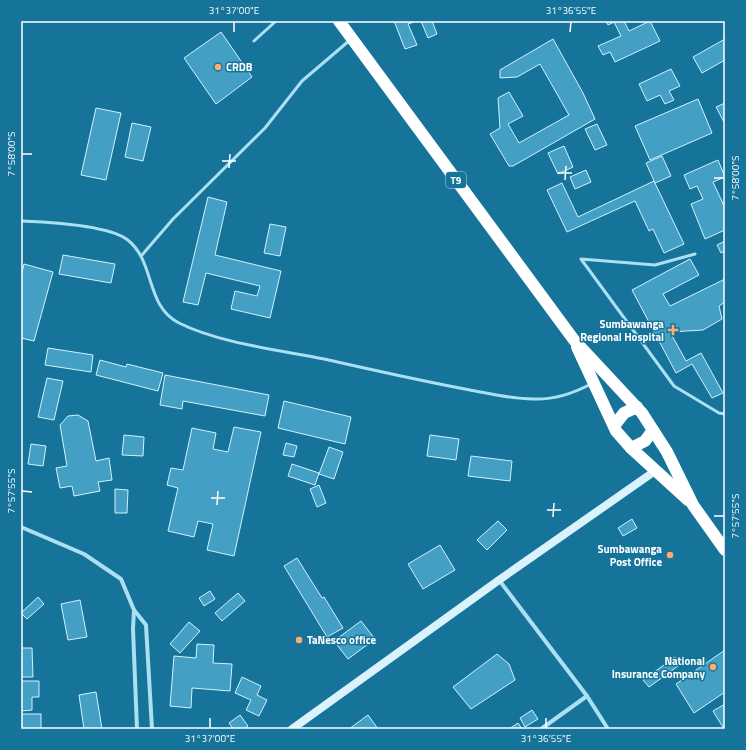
<svg xmlns="http://www.w3.org/2000/svg" width="746" height="750" viewBox="0 0 746 750" font-family="'Titillium Web',sans-serif">
<style>
.building{fill:#439fc3;stroke:#d3f1fd}
.lines{fill:none;stroke-linecap:round;stroke-linejoin:round}
.lane{stroke:#abdff2;stroke-width:3}
.street{stroke:#abdff2;stroke-width:4}
.secondary{stroke:#daf2fc;stroke-width:8}
.highway{stroke:#fff;stroke-width:12}
.ticks{fill:none;stroke:#fff;stroke-width:1.5}
.poi-dot{fill:#ffad6c;stroke:#16749a;stroke-width:1.5}
.labels{text-anchor:middle;dominant-baseline:central;stroke-width:3;stroke-linejoin:round;paint-order:stroke}
.shield{fill:#16749a;stroke:#b9d5e1;stroke-width:1}
.shield-label{font-size:10px;font-weight:bold;fill:#fff}
.poi-label{font-size:11px;font-weight:bold;fill:#fff;stroke:#16749a;text-anchor:end}
.neatline{fill:none;stroke:#fff;stroke-width:1.5}
.ticks-label{font-size:10px;text-anchor:middle;fill:#fff}
</style>
<rect width="100%" height="100%" fill="#16749a"/>
<!-- building -->
<g class="building">
<path d="M394,21H417L408,24L417,45L405,49Z"/>
<path d="M421,21H432L437,34L428,38Z"/>
<path d="M606,21H624L629,31L650,21L660,41L615,62L610,52L603,55L598,46L621,36L614,22L608,25Z"/>
<path d="M221,32L252,77L216,104L184,58Z"/>
<path d="M553,39L583,93L595,119L513,166H509L490,134L500,128L498,98L509,92L523,116L508,124L519,143L569,115L540,64L517,77L500,78V70Z"/>
<path d="M725,39V60L702,73L693,57Z"/>
<path d="M671,69L680,86L669,91L674,100L665,104L660,95L647,101L639,84Z"/>
<path d="M698,99L712,133L650,160L635,126Z"/>
<path d="M725,103V122H724L716,107Z"/>
<path d="M96,108L121,113L106,180L81,175Z"/>
<path d="M132,123L151,127L143,161L125,157Z"/>
<path d="M597,124L607,145L595,150L585,129Z"/>
<path d="M564,146L573,167L558,174L548,153Z"/>
<path d="M662,156L671,176L655,183L646,163Z"/>
<path d="M718,160L725,177L713,182L725,208V230L705,239L691,204L703,199L697,186L690,189L684,175Z"/>
<path d="M586,170L591,182L575,189L570,177Z"/>
<path d="M654,181L684,244L664,253L653,229L649,231L635,201L567,232L547,190L562,183L578,217Z"/>
<path d="M208,197L227,202L215,255L281,271L270,318L231,309L235,291L257,296L260,286L206,273L198,305L183,302Z"/>
<path d="M270,224L286,227L280,256L264,253Z"/>
<path d="M725,241V251L721,253L717,245Z"/>
<path d="M63,255L115,264L111,283L59,274Z"/>
<path d="M690,259L699,275L663,294L670,306L725,279V302L719,306L722,319L703,330L670,332L686,361L701,353L723,393L712,398L692,364L676,373L632,290Z"/>
<path d="M24,264L53,272L34,341L21,338V277Z"/>
<path d="M48,348L93,355L91,372L45,365Z"/>
<path d="M100,360L126,367L127,364L163,373L158,391L96,375Z"/>
<path d="M165,375L269,395L265,416L183,401L182,409L160,405Z"/>
<path d="M47,378L63,381L54,420L38,417Z"/>
<path d="M284,401L351,417L345,444L278,428Z"/>
<path d="M78,415L88,421L96,461L109,458L112,480L98,482L100,491L74,496L72,486L60,488L56,468L67,466L60,425L68,416Z"/>
<path d="M234,427L261,432L234,556L207,550L213,524L198,521L194,537L168,531L178,488L167,485L171,468L183,470L192,428L216,433L213,449L228,452Z"/>
<path d="M124,435L144,437L143,456L122,455Z"/>
<path d="M430,435L459,439L456,460L427,456Z"/>
<path d="M286,443L297,446L294,457L283,455Z"/>
<path d="M31,444L46,446L43,466L28,464Z"/>
<path d="M329,447L343,452L334,479L319,474Z"/>
<path d="M471,456L512,461L510,481L468,476Z"/>
<path d="M292,464L319,473L315,485L288,476Z"/>
<path d="M319,485L326,503L317,507L310,489Z"/>
<path d="M115,489L128,490L127,513H115Z"/>
<path d="M632,519L637,528L623,536L618,528Z"/>
<path d="M498,521L507,530L487,550L477,540Z"/>
<path d="M440,545L455,570L423,589L408,564Z"/>
<path d="M297,558L322,598L324,597L343,628L327,637L284,566Z"/>
<path d="M210,591L215,599L204,606L199,598Z"/>
<path d="M238,593L245,601L222,621L215,613Z"/>
<path d="M38,597L44,604L27,619L21,613Z"/>
<path d="M80,600L87,637L68,640L61,604Z"/>
<path d="M361,621L375,639L348,659L334,641Z"/>
<path d="M189,622L200,631L180,653L170,644Z"/>
<path d="M21,640L22,648H32L33,677H21Z"/>
<path d="M197,644L214,645L213,663L232,664L230,691L192,688L191,708L170,706L174,656L196,658Z"/>
<path d="M725,650V692L694,713L676,684Z"/>
<path d="M497,654L509,664L515,680L471,709L453,687Z"/>
<path d="M675,657L681,664L649,687L643,680Z"/>
<path d="M242,677L261,686L257,695L267,700L259,716L246,710L251,700L235,693Z"/>
<path d="M21,681H39V697H32V710L21,711Z"/>
<path d="M96,692L102,729H84L79,695Z"/>
<path d="M725,704V729H724L713,711Z"/>
<path d="M532,710L538,719L525,727L520,718Z"/>
<rect x="21" y="714" width="20" height="15"/>
<path d="M240,715L248,726L244,729H233L229,723Z"/>
<path d="M368,715L378,729H349Z"/>
<path d="M518,723L522,729H509Z"/>
</g>
<g class="lines">
<!-- lane -->
<g class="lane">
<path d="M254,41L276,21"/>
<path d="M21,221C47,222 111,225 129,241C155,263 146,307 179,323C219,343 279,350 324,359C373,370 421,381 470,390C491,394 512,399 533,399C553,400 574,393 591,384"/>
<path d="M695,254L655,265L581,259L674,386L719,413L725,414"/>
<path d="M142,255L173,219L265,128L302,81L350,40"/>
</g>
<!-- street -->
<g class="street">
<path d="M21,527L84,554L121,579L134,610L146,625L152,729"/>
<path d="M499,580L587,696L608,729"/>
<path d="M134,610L133,629L137,729"/>
<path d="M541,729L587,696"/>
</g>
<!-- secondary -->
<path class="secondary" d="M292,729L499,580L655,471"/>
<!-- highway -->
<g class="highway">
<path d="M339,21L574,340L642,413L667,452L693,505L725,550"/>
<path d="M577,347L616,431L631,448L688,500"/>
<path d="M614,426L624,413L637,407"/>
<path d="M631,448L645,441L653,430"/>
</g>
</g>
<!-- ticks -->
<path class="ticks" d="M234,32V22M570,32L571,22M22,154H32M222,161H236M229,168L230,154M558,173H572M714,178H724M565,180L566,166M22,491L32,492M211,498H225M217,505L218,491M547,510H561M714,516H724M553,517L554,503M210,728V718M546,728V718"/>
<!-- markers -->
<g class="poi-dot">
<circle cx="218" cy="67" r="4"/>
<path d="M671 324h4v4h4v4h-4v4h-4v-4h-4v-4h4z"/>
<circle cx="670" cy="555" r="4"/>
<circle cx="299" cy="640" r="4"/>
<circle cx="713" cy="667" r="4"/>
</g>
<g class="labels">
<!-- shield labels -->
<rect class="shield" x="446" y="172" width="20" height="16" rx="3"/>
<g class="shield-label">
<text x="456" y="180">T9</text>
</g>
<!-- poi labels -->
<g class="poi-label">
<text x="226" y="67" text-anchor="start">CRDB</text>
<text x="664" y="324">Sumbawanga<tspan x="664" dy="13">Regional Hospital</tspan></text>
<text x="662" y="549">Sumbawanga<tspan x="662" dy="13">Post Office</tspan></text>
<text x="307" y="640" text-anchor="start">TaNesco office</text>
<text x="705" y="661">National<tspan x="705" dy="13">Insurance Company</tspan></text>
</g>
</g>
<!-- border -->
<rect width="746" height="750" fill="none" stroke="#16749a" stroke-width="44"/>
<rect x="22" y="22" width="702" height="706" class="neatline"/>
<g class="ticks-label">
<text x="234" y="14">31°37'00"E</text>
<text x="571" y="14">31°36'55"E</text>
<text transform="translate(11 154) rotate(-90)" y="4">7°58'00"S</text>
<text transform="translate(735 178) rotate(-90)" y="4">7°58'00"S</text>
<text transform="translate(11 491) rotate(-90)" y="4">7°57'55"S</text>
<text transform="translate(735 516) rotate(-90)" y="4">7°57'55"S</text>
<text x="210" y="742">31°37'00"E</text>
<text x="546" y="742">31°36'55"E</text>
</g>
</svg>
